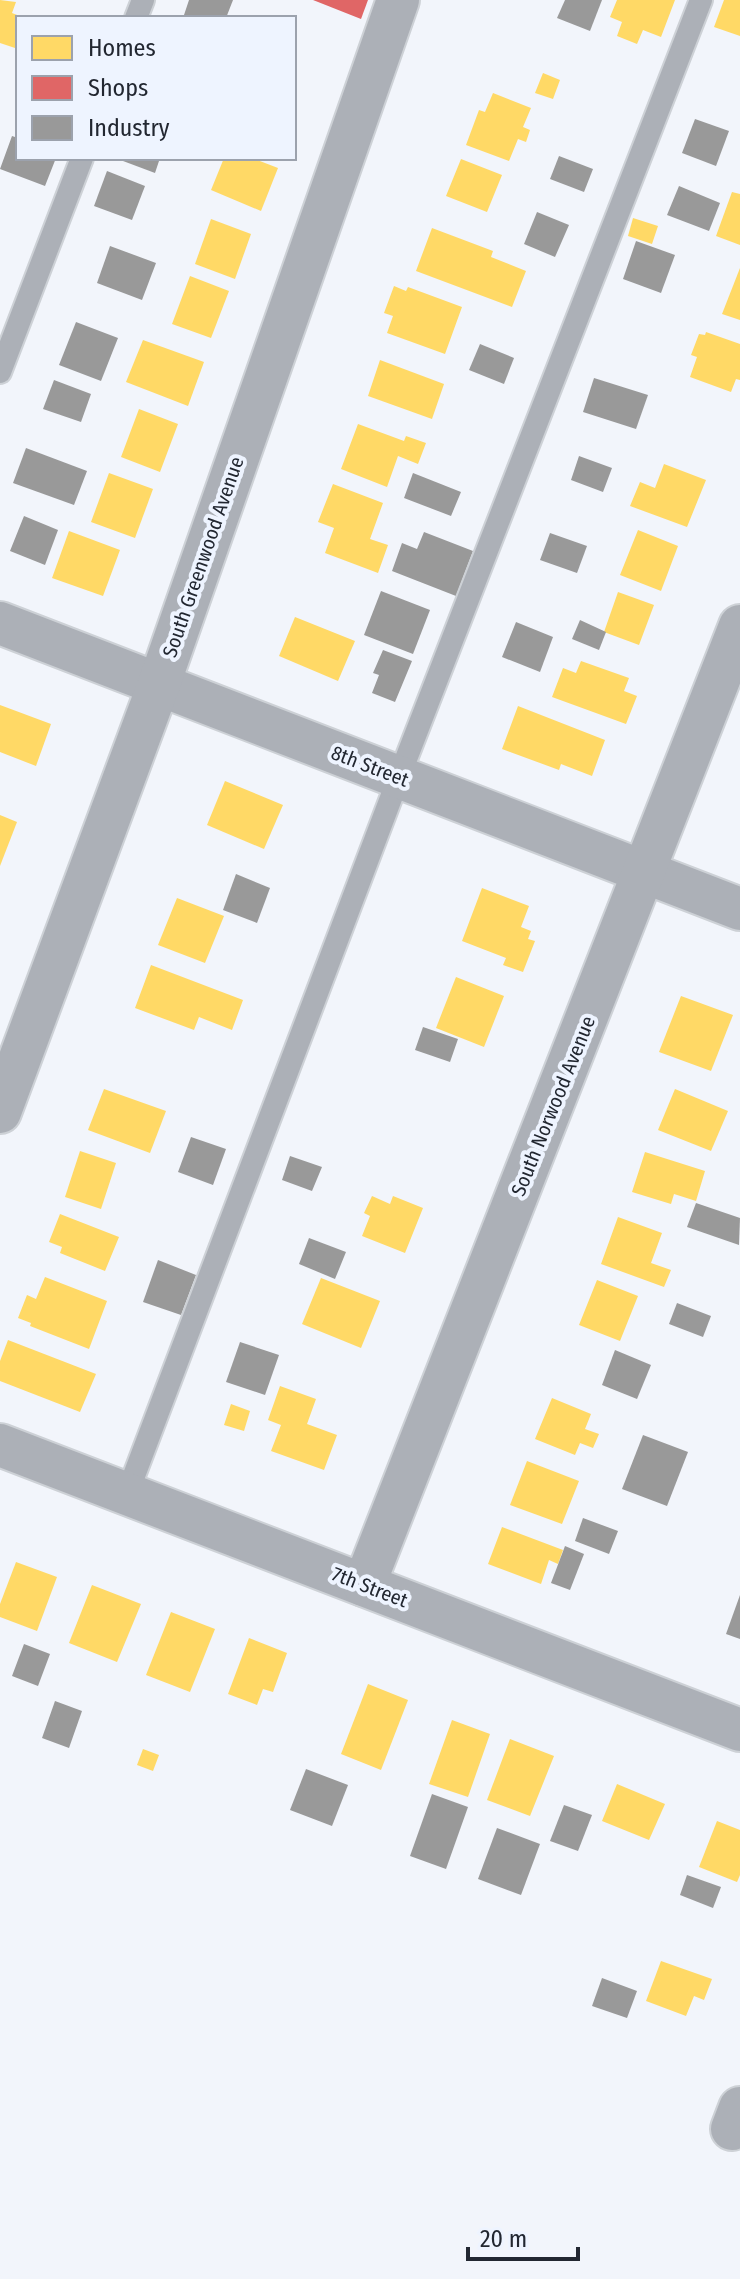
<svg xmlns="http://www.w3.org/2000/svg" width="740" height="2279" viewBox="0 0 740 2279" font-family="'Fira Sans Condensed',sans-serif">
<style>
.homes{fill:#ffd966}
.shops{fill:#e06666}
.industry{fill:#999}
.lines{fill:none;stroke-linecap:round;stroke-linejoin:round}
.lane-casing{stroke:#cdd1d6;stroke-width:26}
.street-casing{stroke:#cdd1d6;stroke-width:46}
.lane{stroke:#acb0b7;stroke-width:22}
.street{stroke:#acb0b7;stroke-width:42}
.labels{text-anchor:middle;dominant-baseline:central;stroke-width:8;stroke-linejoin:round;paint-order:stroke}
.street-label{font-size:20px;fill:#222731;stroke:#eef4ff}
</style>
<rect width="100%" height="100%" fill="#f2f5fb"/>
<!-- homes -->
<g class="homes">
<path d="M0,0L16,2L12,13L25,18H18V49L0,43Z"/>
<path d="M617,0H675L661,37L643,30L637,44L617,36L622,22L610,17Z"/>
<path d="M724,0H740V36L714,27Z"/>
<path d="M543,73L560,80L553,99L535,93Z"/>
<path d="M493,93L531,108L523,127L530,130L526,142L518,139L509,161L466,145L479,110L485,112Z"/>
<path d="M224,158H252L278,168L261,211L211,190Z"/>
<path d="M461,159L502,175L487,212L446,196Z"/>
<path d="M732,192L740,194V245L716,236Z"/>
<path d="M633,218L658,226L652,244L628,236Z"/>
<path d="M211,219L251,234L235,279L195,264Z"/>
<path d="M432,228L493,251L491,257L526,271L512,307L416,271Z"/>
<path d="M740,268V320L722,314Z"/>
<path d="M190,276L229,291L211,338L172,324Z"/>
<path d="M394,286L406,291L408,287L462,307L445,354L387,333L393,316L384,313Z"/>
<path d="M706,332L740,344V380L736,379L731,392L690,377L697,357L691,355L699,334L705,335Z"/>
<path d="M143,340L204,362L188,406L126,382Z"/>
<path d="M380,360L444,384L432,419L368,396Z"/>
<path d="M139,409L178,424L160,472L121,457Z"/>
<path d="M358,424L404,441L406,436L426,443L418,464L398,456L387,487L341,469Z"/>
<path d="M664,464L706,480L687,527L630,506L640,482L655,488Z"/>
<path d="M109,473L153,489L135,538L91,522Z"/>
<path d="M333,484L383,503L370,539L388,545L378,573L325,553L334,528L318,522Z"/>
<path d="M638,530L678,546L661,591L620,575Z"/>
<path d="M69,531L120,550L103,596L52,578Z"/>
<path d="M618,592L654,605L639,645L604,632Z"/>
<path d="M295,617L355,641L338,681L279,656Z"/>
<path d="M581,661L629,678L624,691L637,696L626,724L552,697L563,668L576,673Z"/>
<path d="M0,705L51,724L36,766L0,752Z"/>
<path d="M518,706L605,740L592,776L561,764L559,770L502,749Z"/>
<path d="M225,781L283,805L264,849L207,825Z"/>
<path d="M0,815L17,822L0,866Z"/>
<path d="M482,888L529,906L521,927L531,931L528,939L535,941L523,972L503,965L506,958L462,941Z"/>
<path d="M177,898L224,916L205,963L158,945Z"/>
<path d="M151,965L243,1000L232,1030L199,1017L194,1030L135,1008Z"/>
<path d="M456,977L504,996L484,1047L436,1028Z"/>
<path d="M681,996L733,1015L711,1071L659,1052Z"/>
<path d="M104,1089L166,1111L150,1153L88,1130Z"/>
<path d="M675,1089L728,1111L711,1151L658,1130Z"/>
<path d="M80,1151L116,1163L101,1209L65,1197Z"/>
<path d="M645,1152L705,1171L696,1201L674,1194L671,1204L632,1192Z"/>
<path d="M372,1196L390,1204L393,1196L423,1208L405,1253L362,1236L370,1216L364,1213Z"/>
<path d="M60,1214L119,1237L105,1271L60,1253L62,1247L49,1242Z"/>
<path d="M618,1217L662,1233L651,1263L671,1270L664,1287L601,1264Z"/>
<path d="M45,1277L107,1301L89,1349L30,1326L31,1323L18,1318L27,1295L36,1299Z"/>
<path d="M321,1278L380,1301L361,1348L302,1324Z"/>
<path d="M597,1280L638,1296L620,1341L579,1325Z"/>
<path d="M8,1340L96,1374L80,1412L0,1381V1361Z"/>
<path d="M280,1386L316,1399L307,1424L337,1435L324,1470L271,1451L281,1425L268,1420Z"/>
<path d="M552,1398L591,1414L585,1429L599,1434L593,1448L580,1443L575,1455L535,1439Z"/>
<path d="M231,1404L250,1411L244,1431L224,1425Z"/>
<path d="M527,1461L579,1481L562,1524L510,1505Z"/>
<path d="M502,1527L563,1550L558,1564L549,1560L541,1584L488,1564Z"/>
<path d="M16,1562L57,1577L37,1631L0,1617V1604Z"/>
<path d="M92,1585L141,1604L117,1662L69,1643Z"/>
<path d="M171,1612L215,1629L190,1692L146,1675Z"/>
<path d="M249,1638L287,1653L273,1692L263,1689L257,1705L228,1694Z"/>
<path d="M368,1684L408,1700L381,1770L341,1754Z"/>
<path d="M452,1720L490,1734L468,1797L429,1784Z"/>
<path d="M510,1739L554,1756L530,1816L487,1800Z"/>
<path d="M143,1749L159,1755L153,1771L137,1765Z"/>
<path d="M617,1784L665,1804L649,1840L602,1821Z"/>
<path d="M717,1821L740,1830V1875L737,1882L699,1867Z"/>
<path d="M661,1961L712,1979L704,2000L694,1996L686,2016L646,2001Z"/>
</g>
<!-- shops -->
<path class="shops" d="M313,0H368L361,19Z"/>
<!-- industry -->
<g class="industry">
<path d="M189,0H233L226,18H183Z"/>
<path d="M565,0H602L590,31L557,18Z"/>
<path d="M695,119L729,131L716,166L682,153Z"/>
<path d="M12,136L18,138V158H56L45,186L0,169Z"/>
<path d="M559,156L593,169L584,192L550,179Z"/>
<path d="M124,158H160L155,173L123,161Z"/>
<path d="M107,171L145,186L132,220L94,206Z"/>
<path d="M679,186L720,203L709,231L667,215Z"/>
<path d="M537,212L569,225L555,257L524,244Z"/>
<path d="M636,241L675,255L661,293L623,279Z"/>
<path d="M110,246L156,263L142,300L97,283Z"/>
<path d="M76,322L118,338L101,381L59,365Z"/>
<path d="M480,344L514,358L504,384L469,370Z"/>
<path d="M594,378L648,395L636,429L583,412Z"/>
<path d="M54,380L91,394L81,422L43,409Z"/>
<path d="M26,448L87,471L74,505L13,483Z"/>
<path d="M579,456L612,468L603,492L571,480Z"/>
<path d="M413,473L461,492L451,516L404,498Z"/>
<path d="M24,516L58,530L45,565L10,551Z"/>
<path d="M424,532L473,551L456,596L392,571L402,543L417,549Z"/>
<path d="M550,533L587,546L577,573L540,560Z"/>
<path d="M381,591L430,610L413,654L364,635Z"/>
<path d="M580,620L606,632L599,650L572,639Z"/>
<path d="M516,622L553,637L540,672L502,657Z"/>
<path d="M383,650L412,661L395,702L372,693L379,675L373,673Z"/>
<path d="M236,874L270,888L257,923L223,910Z"/>
<path d="M423,1027L458,1039L450,1062L415,1050Z"/>
<path d="M191,1137L226,1149L213,1185L178,1172Z"/>
<path d="M290,1156L322,1167L312,1191L282,1180Z"/>
<path d="M696,1203L740,1218L739,1245L687,1227Z"/>
<path d="M309,1238L346,1252L335,1279L299,1264Z"/>
<path d="M158,1260L196,1275L181,1315L143,1302Z"/>
<path d="M677,1303L711,1316L703,1337L669,1324Z"/>
<path d="M240,1342L279,1355L265,1395L226,1382Z"/>
<path d="M615,1350L651,1365L637,1399L602,1385Z"/>
<path d="M643,1435L688,1452L667,1506L622,1489Z"/>
<path d="M583,1518L618,1531L609,1554L575,1541Z"/>
<path d="M565,1546L584,1554L570,1590L551,1583Z"/>
<path d="M740,1595V1639L726,1634Z"/>
<path d="M24,1644L50,1654L38,1686L12,1676Z"/>
<path d="M55,1701L82,1711L69,1748L42,1738Z"/>
<path d="M306,1769L348,1785L332,1826L290,1810Z"/>
<path d="M432,1794L468,1807L446,1869L410,1856Z"/>
<path d="M564,1805L592,1815L578,1851L550,1841Z"/>
<path d="M497,1828L540,1844L521,1895L478,1879Z"/>
<path d="M687,1875L721,1887L713,1908L680,1895Z"/>
<path d="M602,1978L637,1991L627,2018L592,2006Z"/>
</g>
<g class="lines">
<!-- lane casing -->
<g class="lane-casing">
<g id="lane">
<path d="M136,18L143,0"/>
<path d="M0,372L82,158"/>
<path d="M127,1494L399,777L701,0"/>
</g>
</g>
<!-- street casing -->
<g class="street-casing">
<g id="street">
<path d="M0,623L740,909"/>
<path d="M0,1112L159,684L398,0"/>
<path d="M0,1445L740,1730"/>
<path d="M364,1585L740,626"/>
<path d="M732,2129L740,2108"/>
</g>
</g>
<!-- lane -->
<use href="#lane" class="lane"/>
<!-- street -->
<use href="#street" class="street"/>
</g>
<g class="labels">
<!-- street labels -->
<g class="street-label">
<text transform="translate(203 557) rotate(-71)">South Greenwood Avenue</text>
<text transform="translate(370 766) rotate(21)">8th Street</text>
<text transform="translate(553 1106) rotate(-68)">South Norwood Avenue</text>
<text transform="translate(370 1587) rotate(21)">7th Street</text>
</g>
</g>
<!-- legend -->
<rect x="16" y="16" width="280" height="144" fill="#eef4ff" stroke="#9ca2ad" stroke-width="2"/>
<rect x="32" y="36" width="40" height="24" fill="#ffd966" stroke="#9ca2ad" stroke-width="2"/>
<text x="88" y="56" font-size="24" fill="#222731">Homes</text>
<rect x="32" y="76" width="40" height="24" fill="#e06666" stroke="#9ca2ad" stroke-width="2"/>
<text x="88" y="96" font-size="24" fill="#222731">Shops</text>
<rect x="32" y="116" width="40" height="24" fill="#999999" stroke="#9ca2ad" stroke-width="2"/>
<text x="88" y="136" font-size="24" fill="#222731">Industry</text>
<!-- scale -->
<path d="M468 2247v12h110v-12" fill="none" stroke="#222731" stroke-width="4"/>
<text x="480" y="2247" font-size="24" fill="#222731" stroke="#eef4ff" stroke-width="6" paint-order="stroke">20 m</text>
</svg>
